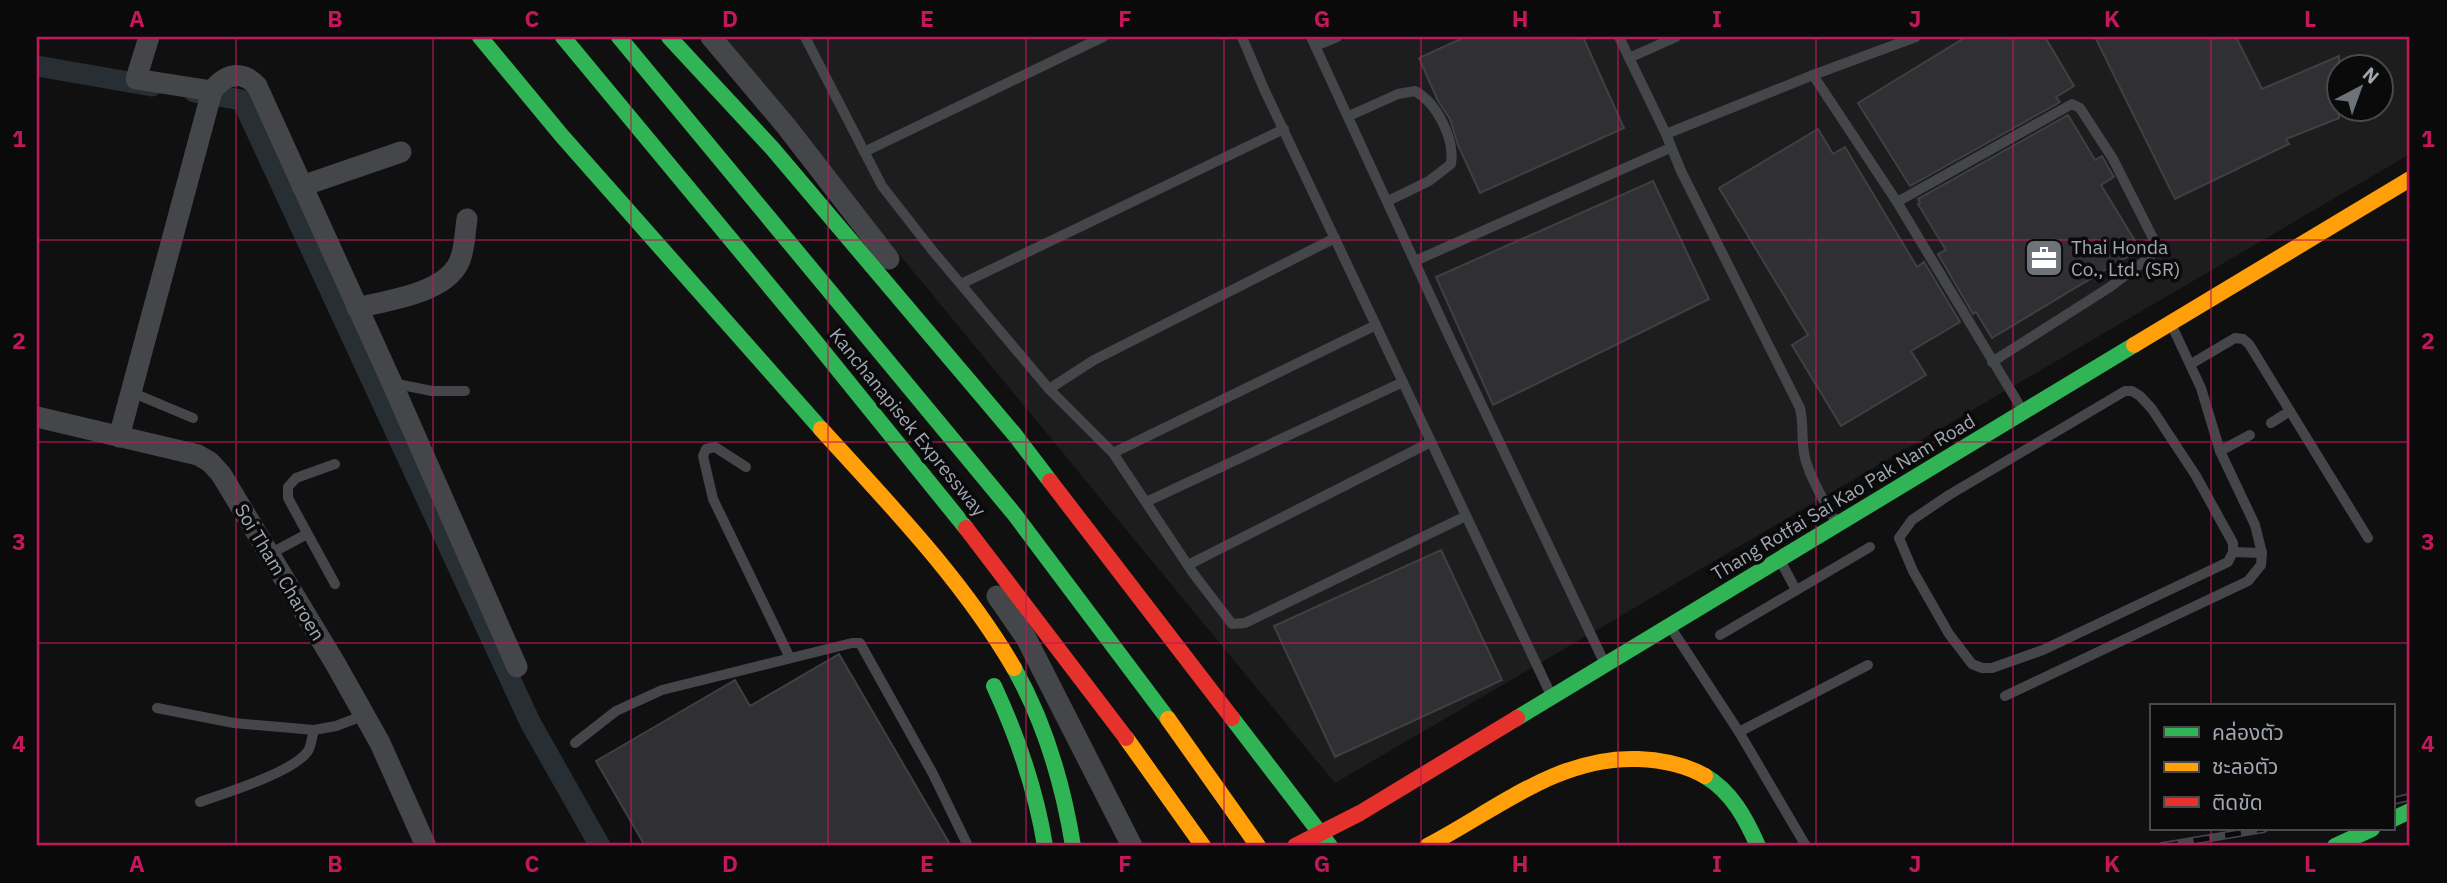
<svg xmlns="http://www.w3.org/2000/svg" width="2447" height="883" viewBox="0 0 2447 883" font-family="'IBM Plex Sans','Noto Sans Thai',sans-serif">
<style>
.built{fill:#1d1d1e;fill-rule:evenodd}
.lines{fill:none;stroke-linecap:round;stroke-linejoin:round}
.canal{stroke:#282f34;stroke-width:21}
.building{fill:#303033;stroke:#3f4044;stroke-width:2}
.lane{stroke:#444649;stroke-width:10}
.street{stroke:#444649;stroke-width:21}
.fast{stroke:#30b455;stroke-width:16}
.slow{stroke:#ff9f0a;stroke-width:16}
.jam{stroke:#e5322d;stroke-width:16}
.rail-casing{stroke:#454648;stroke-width:8}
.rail{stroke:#0a0a0b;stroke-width:5;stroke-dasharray:16;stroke-linecap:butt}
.grid{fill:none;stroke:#c2185b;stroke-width:2;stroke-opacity:0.55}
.labels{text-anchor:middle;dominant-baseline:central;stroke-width:7;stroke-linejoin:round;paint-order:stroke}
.poi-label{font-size:19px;fill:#a1a7b1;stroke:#0a0a0b;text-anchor:start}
.street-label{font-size:19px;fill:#a1a7b1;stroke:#0a0a0b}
.neatline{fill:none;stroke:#c2185b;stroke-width:2.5}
.grid-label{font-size:23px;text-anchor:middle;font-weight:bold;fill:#c2185b}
</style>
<rect width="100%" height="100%" fill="#101010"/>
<!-- built -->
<path class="built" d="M720,37H2410V154L1335,783ZM2338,66H2380V108H2338Z"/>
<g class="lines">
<!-- canal -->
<g class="canal">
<path d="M37,66L152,86"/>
<path d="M194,92L242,100L530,722L600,846"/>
</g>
</g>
<!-- building -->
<g class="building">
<path d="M1465,37H1583L1624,128L1480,193L1458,145L1450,119L1438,101L1419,58Z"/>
<path d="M1966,37H2045L2074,86L2056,97L2060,102L1910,186L1858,103Z"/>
<path d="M2095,37H2236L2262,89L2339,56V118L2286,139L2289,144L2175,199Z"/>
<path d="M2068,115L2095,160L2102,156L2108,167L2114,177L2101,185L2140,249L1992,338L1976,312L1973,314L1938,254L1946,250L1918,204L1920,203L1918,199Z"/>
<path d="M1818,129L1833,154L1845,147L1917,267L1924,262L1960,322L1911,351L1926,375L1841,426L1792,345L1808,335L1719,188Z"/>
<path d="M1653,181L1709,299L1493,405L1436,277Z"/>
<path d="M1441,550L1502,680L1335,757L1274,626Z"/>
<path d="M839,654L951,846H645L596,761L735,680L750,706Z"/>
</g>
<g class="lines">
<!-- lane -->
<g class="lane">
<path d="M805,37L882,186L932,250L1049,389"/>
<path d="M1242,37L1264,89L1551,695"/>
<path d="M1311,37L1448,334L1604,662"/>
<path d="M1619,37L1666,134L1681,171L1800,408C1804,425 1801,442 1805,458C1809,475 1827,508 1837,523"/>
<path d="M1315,46L1337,37"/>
<path d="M1629,58L1676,37"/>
<path d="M1813,75L1897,202L2023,411"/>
<path d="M1349,116L1398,94L1415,91C1437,103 1455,139 1451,164L1429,181L1388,201"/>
<path d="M1666,134L1813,75L1916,37"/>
<path d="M864,152L1103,37"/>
<path d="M1897,202L2072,104L2080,108L2113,159L2153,238L2155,245L2150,257L2110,287L1992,362"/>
<path d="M1335,238L1094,360L1049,389L1113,453L1193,573L1232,624L1245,623L1466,516"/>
<path d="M1415,261L1670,148"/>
<path d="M961,284L1284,129"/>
<path d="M2191,364L2235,338L2243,339L2249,344L2290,411L2271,423"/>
<path d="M392,383L432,391H465"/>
<path d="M2125,391H2132L2140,396L2152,409L2196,476L2233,543V552L2228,562L2043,650L1992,668H1982L1972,664L1949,634L1913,571L1899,538L1912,520L1949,495Z"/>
<path d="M131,392L193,418"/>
<path d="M2290,411L2368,538"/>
<path d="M2220,451L2250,435"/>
<path d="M1113,453L1376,325"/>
<path d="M335,464L296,478L288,487V498L335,584"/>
<path d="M746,467L715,447L706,449L703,456L713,499L790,658"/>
<path d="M1146,502L1403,382"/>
<path d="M2233,552L2262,553"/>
<path d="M268,555L307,534"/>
<path d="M1781,562L1796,590"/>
<path d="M1188,565L1431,442"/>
<path d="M1671,628L1739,732L1806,846"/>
<path d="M1720,635L1870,547"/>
<path d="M2005,696L2248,581L2261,565L2262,553L2255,525L2220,451L2201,388L2172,326"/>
<path d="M157,708L234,723L314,730L336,726L365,715"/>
<path d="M1739,732L1868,665"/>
<path d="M575,743L616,711L662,690L852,643H860L933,774L968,846"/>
<path d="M200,802C225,793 294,772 308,751C311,746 312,737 314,730"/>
</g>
<!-- street -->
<g class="street">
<path d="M149,37L136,79L212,91"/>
<path d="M711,37L786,126L889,259"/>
<path d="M302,186L401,152"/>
<path d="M357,308C388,300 451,293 461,257C465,245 465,232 467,219"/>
<path d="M37,417L198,455L210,462L221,474L335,663L380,743L426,846"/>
<path d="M119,437L212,91C226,73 242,70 257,86L392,383L517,667"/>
<path d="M997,596L1026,638L1132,846"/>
</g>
<!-- fast -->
<g class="fast">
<path d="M480,37L562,136L821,429"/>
<path d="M563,37L810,335L966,528"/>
<path d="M619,37L1015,515L1168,719"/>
<path d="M669,37L772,148L1015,435L1050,481"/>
<path d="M1014,668C1045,723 1063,784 1073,846"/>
<path d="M994,686C1018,738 1036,790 1045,846"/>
<path d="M1232,718L1330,846"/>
<path d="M1517,718L2134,345"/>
<path d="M1705,776C1732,792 1746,819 1758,846"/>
<path d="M2393,819L2410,811"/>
<path d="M2335,846L2372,829"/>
</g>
<!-- slow -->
<g class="slow">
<path d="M2134,345L2410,179"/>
<path d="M821,429C890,505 962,579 1014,668"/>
<path d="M1168,719L1258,846"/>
<path d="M1126,738L1203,846"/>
<path d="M1427,846C1495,811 1557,756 1638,759C1662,760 1684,764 1705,776"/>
</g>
<!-- jam -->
<g class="jam">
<path d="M1050,481L1232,718"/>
<path d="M966,528L1126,738"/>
<path d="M1295,846L1360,813L1517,718"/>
</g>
<!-- rail casing -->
<g class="rail-casing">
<g id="rail">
<path d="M2393,801L2410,797"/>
<path d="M2162,846L2264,829"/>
</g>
</g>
<!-- rail -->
<use href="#rail" class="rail"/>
</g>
<!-- grid -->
<path class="grid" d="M236,37V846M433,37V846M631,37V846M828,37V846M1026,37V846M1224,37V846M1421,37V846M1618,37V846M1816,37V846M2013,37V846M2211,37V706M37,240H2410M37,442H2410M37,643H2410M2211,829V846"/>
<!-- icons -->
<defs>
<g id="office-square" transform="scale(2.0125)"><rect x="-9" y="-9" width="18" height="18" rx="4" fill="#6e7279" stroke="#0a0a0b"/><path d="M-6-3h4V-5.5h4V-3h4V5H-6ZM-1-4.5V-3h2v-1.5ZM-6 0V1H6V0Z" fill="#fff"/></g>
</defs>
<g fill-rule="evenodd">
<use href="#office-square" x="2044" y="258"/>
</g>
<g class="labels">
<!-- poi labels -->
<g class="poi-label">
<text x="2071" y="247">Thai Honda<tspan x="2071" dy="22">Co., Ltd. (SR)</tspan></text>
</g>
<!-- street labels -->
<g class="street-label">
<text transform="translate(908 422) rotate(51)">Kanchanapisek Expressway</text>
<text transform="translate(1843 497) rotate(-31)">Thang Rotfai Sai Kao Pak Nam Road</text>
<text transform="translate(280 572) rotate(59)">Soi Tham Charoen</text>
</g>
</g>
<!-- border -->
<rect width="2447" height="883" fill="none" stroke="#0a0a0b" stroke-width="77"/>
<!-- legend -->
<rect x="2150" y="704" width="245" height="126" fill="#0a0a0b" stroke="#46494d" stroke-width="2"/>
<rect x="2164" y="727" width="35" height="10" fill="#30b455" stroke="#46494d" stroke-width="2"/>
<text x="2212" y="740" font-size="21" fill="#a1a7b1">คล่องตัว</text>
<rect x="2164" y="762" width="35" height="10" fill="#ff9f0a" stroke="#46494d" stroke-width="2"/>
<text x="2212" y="774" font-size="21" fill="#a1a7b1">ชะลอตัว</text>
<rect x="2164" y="797" width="35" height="10" fill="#e5322d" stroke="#46494d" stroke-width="2"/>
<text x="2212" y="810" font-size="21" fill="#a1a7b1">ติดขัด</text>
<!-- north arrow -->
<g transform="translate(2360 88) rotate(41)"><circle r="33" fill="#0a0a0b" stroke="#46494d" stroke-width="2"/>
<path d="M0-5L12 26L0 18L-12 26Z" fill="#6e7279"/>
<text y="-10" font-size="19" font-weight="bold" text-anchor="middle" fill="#a1a7b1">N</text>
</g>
<rect x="38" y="38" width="2370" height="806" class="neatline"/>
<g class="grid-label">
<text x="137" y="27">A</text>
<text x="335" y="27">B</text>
<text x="532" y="27">C</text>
<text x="730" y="27">D</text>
<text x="927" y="27">E</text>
<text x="1125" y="27">F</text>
<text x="1322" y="27">G</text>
<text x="1520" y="27">H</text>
<text x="1717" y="27">I</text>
<text x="1915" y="27">J</text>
<text x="2112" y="27">K</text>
<text x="2310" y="27">L</text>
<text x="19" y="147">1</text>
<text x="2428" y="147">1</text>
<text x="19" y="349">2</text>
<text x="2428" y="349">2</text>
<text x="19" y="550">3</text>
<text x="2428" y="550">3</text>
<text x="19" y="752">4</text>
<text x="2428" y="752">4</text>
<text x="137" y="872">A</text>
<text x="335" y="872">B</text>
<text x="532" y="872">C</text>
<text x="730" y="872">D</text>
<text x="927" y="872">E</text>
<text x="1125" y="872">F</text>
<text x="1322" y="872">G</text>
<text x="1520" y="872">H</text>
<text x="1717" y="872">I</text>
<text x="1915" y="872">J</text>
<text x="2112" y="872">K</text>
<text x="2310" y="872">L</text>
</g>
</svg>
